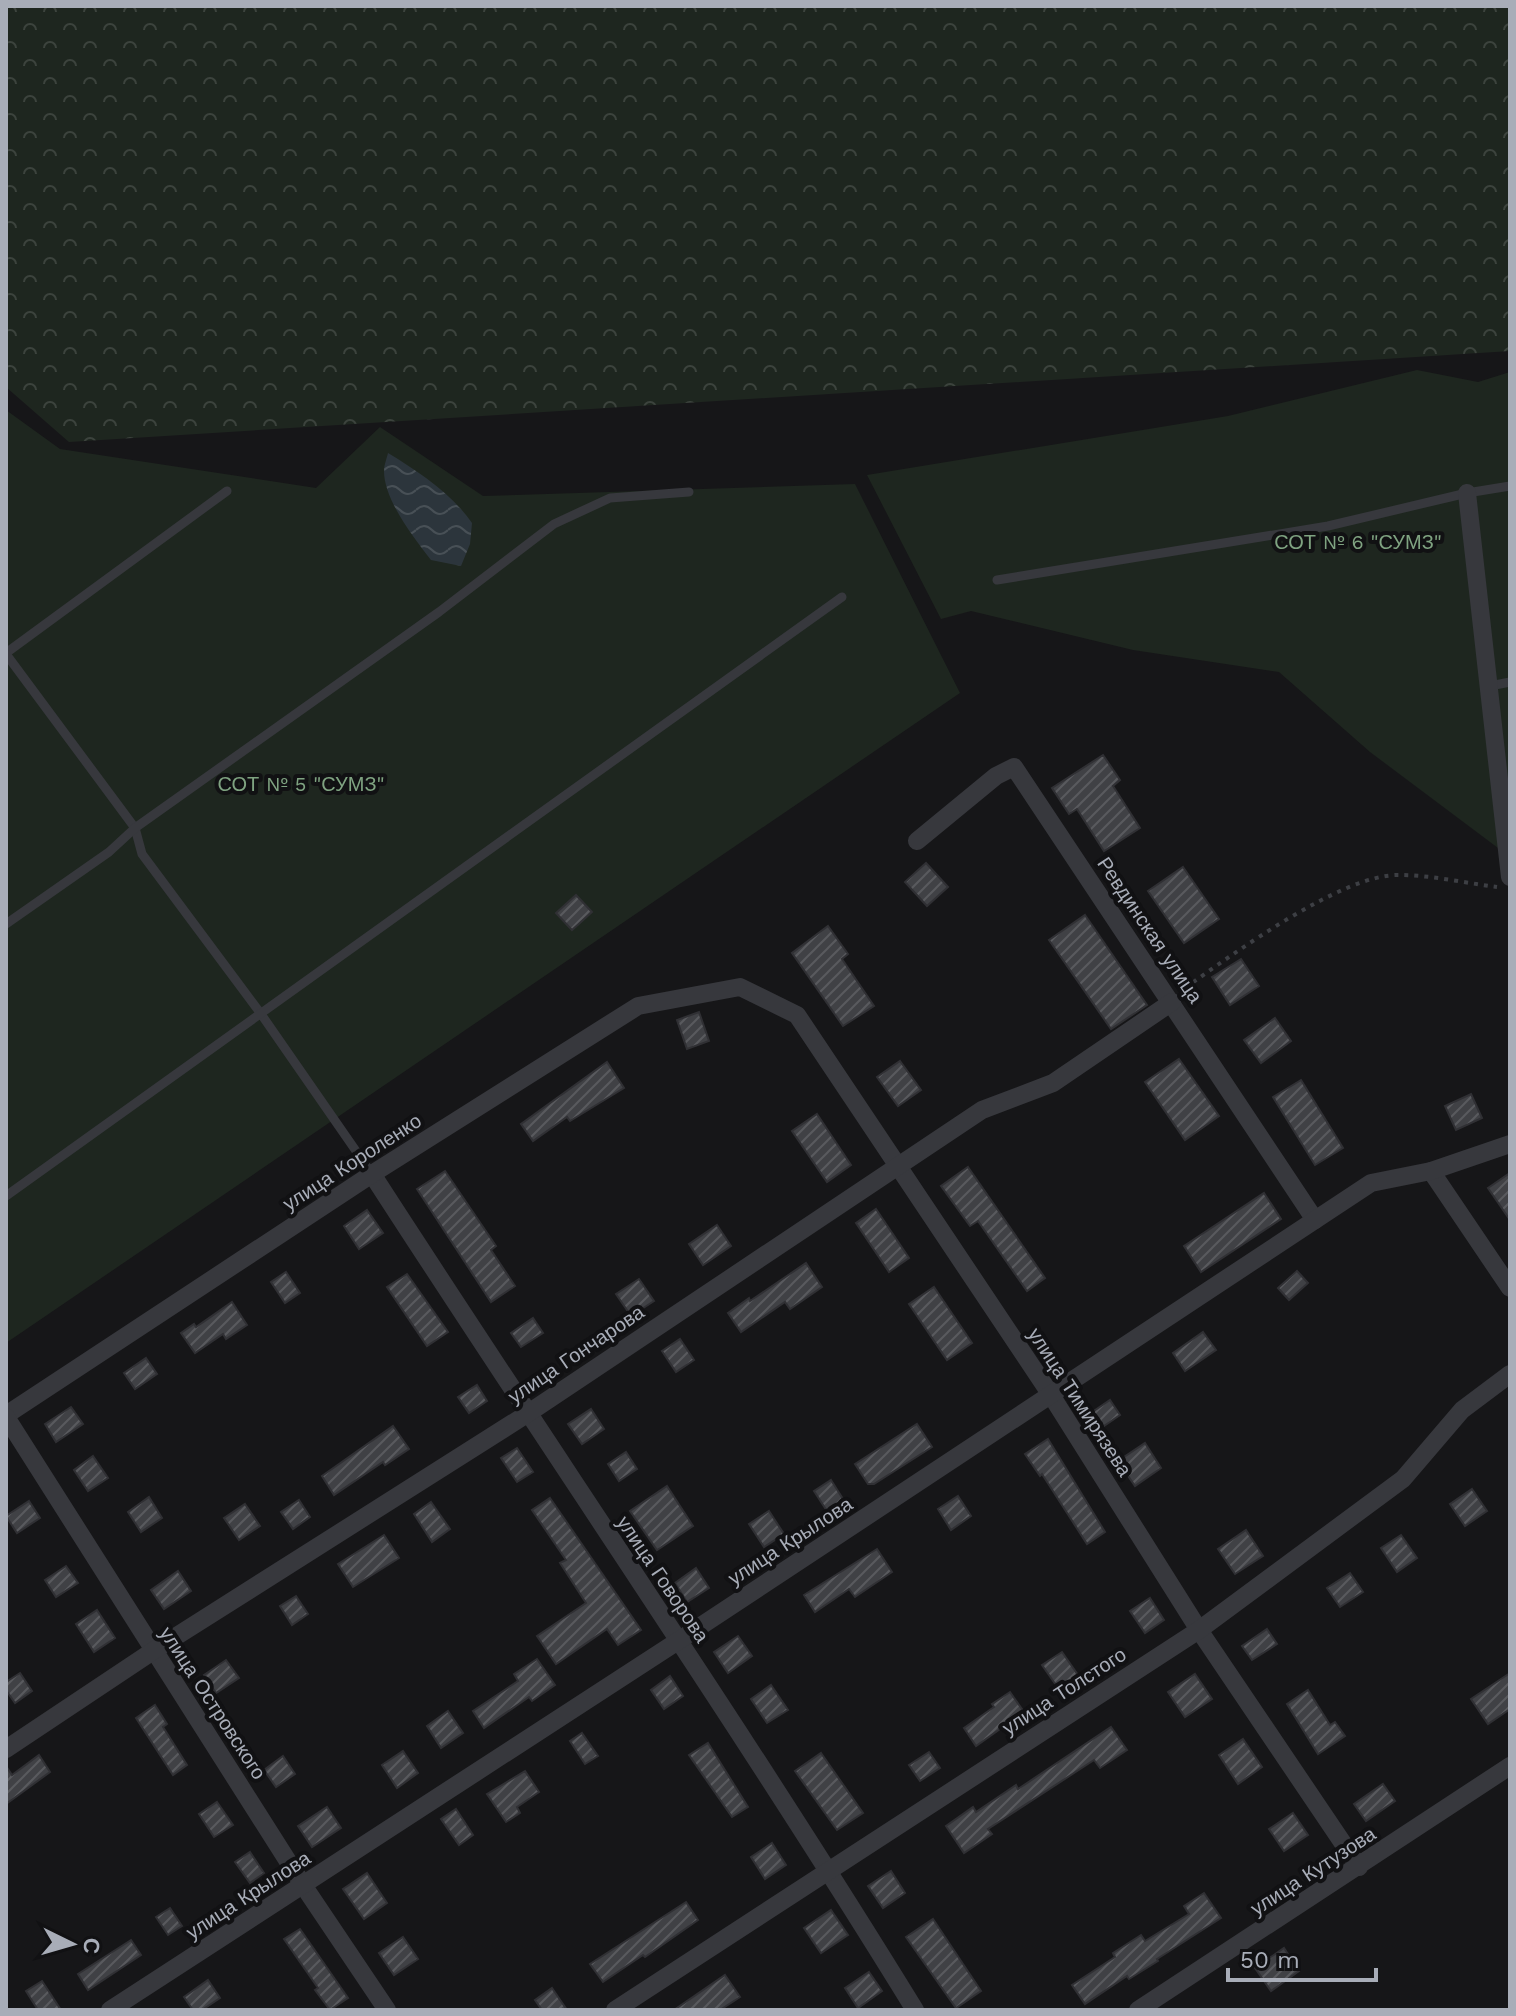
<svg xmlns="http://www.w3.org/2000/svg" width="1516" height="2016" viewBox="0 0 1516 2016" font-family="'Work Sans',sans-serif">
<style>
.forest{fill:url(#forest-crowns)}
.garden{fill:#1e261f}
.water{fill:url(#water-waves)}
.building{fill:url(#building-hatch);stroke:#303034;stroke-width:2}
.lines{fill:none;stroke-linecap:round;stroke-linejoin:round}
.path{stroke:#3d3f44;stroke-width:4;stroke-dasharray:4 6;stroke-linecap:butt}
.lane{stroke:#37383d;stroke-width:9}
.street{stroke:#37383d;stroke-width:18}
.labels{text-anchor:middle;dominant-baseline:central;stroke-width:8;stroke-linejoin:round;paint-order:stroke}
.park-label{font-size:20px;fill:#7fa381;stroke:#111113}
.street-label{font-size:20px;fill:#a8adb8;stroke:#111113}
</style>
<defs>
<pattern id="forest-crowns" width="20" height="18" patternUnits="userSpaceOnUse" patternTransform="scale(2)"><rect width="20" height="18" fill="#1e261f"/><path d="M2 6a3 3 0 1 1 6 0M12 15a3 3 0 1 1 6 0" fill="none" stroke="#3c433d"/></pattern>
<pattern id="water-waves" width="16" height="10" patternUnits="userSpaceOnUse" patternTransform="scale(2)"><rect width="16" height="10" fill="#2c353c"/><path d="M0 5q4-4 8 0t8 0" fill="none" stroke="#485056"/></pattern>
<pattern id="building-hatch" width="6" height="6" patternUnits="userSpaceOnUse" patternTransform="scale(2)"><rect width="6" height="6" fill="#404145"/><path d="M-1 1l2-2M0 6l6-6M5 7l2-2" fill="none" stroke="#595a5e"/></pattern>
</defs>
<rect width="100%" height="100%" fill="#161618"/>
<!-- forest -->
<path class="forest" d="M6,6H1510V351L69,442L6,387Z"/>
<!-- garden -->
<g class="garden">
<path d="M1417,370L1478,382L1510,372V857L1370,752L1279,672L1133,650L971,611L941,619L867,475L1228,416Z"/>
<path d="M6,410L60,449L316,488L380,427L483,496L855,484L960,693L6,1343Z"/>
</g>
<!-- water -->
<path class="water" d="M388,453C419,472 451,493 472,523L470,544L461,566L431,560C414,538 384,500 384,471C384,465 387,458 388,453Z"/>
<!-- building -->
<g class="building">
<path d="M1103,755L1120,780L1113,786L1140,828L1104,851L1077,809L1069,814L1052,788Z"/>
<path d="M926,863L948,887L927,906L905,882Z"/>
<path d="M1183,867L1219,919L1184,943L1148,891Z"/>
<path d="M576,895L592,912L572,930L556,913Z"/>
<path d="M1085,915L1147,1005L1111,1029L1049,940Z"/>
<path d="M828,926L848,954L842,959L874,1006L843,1026L792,953Z"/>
<path d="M1241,959L1259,986L1230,1005L1212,977Z"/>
<path d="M699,1012L709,1041L687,1049L677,1020Z"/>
<path d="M1275,1018L1291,1041L1261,1063L1244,1040Z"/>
<path d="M1179,1059L1219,1116L1185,1140L1145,1082Z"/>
<path d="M900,1061L921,1090L898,1106L877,1077Z"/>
<path d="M607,1062L624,1088L570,1121L567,1117L533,1141L521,1124Z"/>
<path d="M1301,1080L1343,1148L1315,1165L1273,1097Z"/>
<path d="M1471,1094L1482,1118L1456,1130L1445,1106Z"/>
<path d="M817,1114L851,1165L827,1182L792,1131Z"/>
<path d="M968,1167L1045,1278L1027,1291L978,1221L970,1226L941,1186Z"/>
<path d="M445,1171L496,1246L491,1250L515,1286L491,1302L417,1189Z"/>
<path d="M1510,1173V1220L1488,1188Z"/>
<path d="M1264,1193L1281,1219L1201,1272L1184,1246Z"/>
<path d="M876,1209L909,1258L889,1272L856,1223Z"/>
<path d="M367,1210L383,1233L359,1249L344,1226Z"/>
<path d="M717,1225L731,1246L703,1265L689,1244Z"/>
<path d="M806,1263L822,1287L790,1309L785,1302L741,1332L728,1313L749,1298L750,1301Z"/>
<path d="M1297,1271L1308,1283L1289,1300L1278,1288Z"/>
<path d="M286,1272L300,1293L285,1303L271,1282Z"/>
<path d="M407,1274L448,1332L427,1346L387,1287Z"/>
<path d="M639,1279L654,1301L631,1316L616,1294Z"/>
<path d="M934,1287L972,1343L947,1360L909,1304Z"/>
<path d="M232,1302L247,1325L226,1339L223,1334L195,1353L181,1333L194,1324L196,1327Z"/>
<path d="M533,1318L543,1333L521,1347L511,1333Z"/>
<path d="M1203,1332L1216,1350L1185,1371L1173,1353Z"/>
<path d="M680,1339L694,1360L676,1372L662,1351Z"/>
<path d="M146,1358L157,1374L135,1389L124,1373Z"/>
<path d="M477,1385L487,1401L469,1413L458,1397Z"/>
<path d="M1110,1400L1120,1415L1098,1430L1088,1415Z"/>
<path d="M71,1407L83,1424L56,1442L45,1424Z"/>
<path d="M591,1409L604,1429L582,1444L568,1424Z"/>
<path d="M917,1424L932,1447L874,1484H868L855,1464Z"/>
<path d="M393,1426L409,1449L385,1465L383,1462L334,1495L322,1476Z"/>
<path d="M1048,1439L1105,1532L1087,1544L1042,1474L1040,1476L1025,1454Z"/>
<path d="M1145,1443L1161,1468L1135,1486L1118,1461Z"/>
<path d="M517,1448L533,1472L517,1482L501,1458Z"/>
<path d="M626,1452L637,1469L619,1481L608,1464Z"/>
<path d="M93,1456L108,1478L88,1491L74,1470Z"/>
<path d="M831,1480L843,1499L827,1511L814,1491Z"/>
<path d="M667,1486L693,1526L657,1550L630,1511Z"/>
<path d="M1472,1489L1487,1511L1465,1526L1450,1504Z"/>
<path d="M958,1496L971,1516L951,1530L938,1509Z"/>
<path d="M149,1497L162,1518L141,1532L128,1512Z"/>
<path d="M550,1498L641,1630L618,1645L607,1629L556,1664L537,1636L586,1603L560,1563L566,1560L532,1510Z"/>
<path d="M299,1500L310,1517L293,1529L281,1512Z"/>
<path d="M29,1501L40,1518L17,1533L6,1516Z"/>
<path d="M431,1502L450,1529L432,1542L414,1514Z"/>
<path d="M245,1504L260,1526L239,1540L224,1518Z"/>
<path d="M769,1511L784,1534L764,1547L749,1524Z"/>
<path d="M1246,1530L1263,1556L1235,1574L1218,1549Z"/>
<path d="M384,1535L399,1558L353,1587L338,1564Z"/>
<path d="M1401,1535L1417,1558L1397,1572L1381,1548Z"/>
<path d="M877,1549L892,1572L855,1597L849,1589L815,1612L804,1595Z"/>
<path d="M66,1566L78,1583L56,1597L45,1580Z"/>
<path d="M696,1568L709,1588L687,1602L675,1583Z"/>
<path d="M178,1571L191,1591L164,1609L151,1590Z"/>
<path d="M1350,1573L1363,1592L1340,1607L1327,1588Z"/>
<path d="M296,1596L308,1614L292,1625L280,1606Z"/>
<path d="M1150,1598L1164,1620L1145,1633L1130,1611Z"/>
<path d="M97,1610L115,1638L94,1652L76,1624Z"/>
<path d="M1267,1629L1277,1644L1252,1660L1242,1646Z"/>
<path d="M738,1636L752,1656L728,1673L714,1652Z"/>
<path d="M1062,1652L1078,1675L1058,1688L1042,1665Z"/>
<path d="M537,1659L555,1685L532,1701L529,1697L484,1728L473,1711L518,1681L514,1674Z"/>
<path d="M226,1660L239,1678L216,1693L204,1675Z"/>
<path d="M20,1673L32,1691L15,1703L6,1690V1682Z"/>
<path d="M1510,1673V1709L1488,1724L1471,1699Z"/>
<path d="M1195,1674L1212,1699L1185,1717L1168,1692Z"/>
<path d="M670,1676L683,1696L664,1709L651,1690Z"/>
<path d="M771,1685L788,1710L767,1723L751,1699Z"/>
<path d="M1308,1690L1330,1725L1335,1722L1345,1736L1318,1754L1287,1704Z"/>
<path d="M1010,1692L1024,1712L976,1746L964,1728L994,1707L992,1704Z"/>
<path d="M155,1705L167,1724L163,1727L187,1765L173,1775L136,1718Z"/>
<path d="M448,1711L463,1733L441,1748L427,1726Z"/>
<path d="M1111,1727L1127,1750L1100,1768L1094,1760L988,1829L992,1834L964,1853L946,1826L973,1807L976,1812L1016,1785L1018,1789Z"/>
<path d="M582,1733L598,1756L585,1764L570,1741Z"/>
<path d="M1243,1739L1262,1767L1238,1784L1219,1755Z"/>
<path d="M708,1743L748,1807L732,1817L689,1755Z"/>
<path d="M403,1751L418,1773L397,1788L382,1765Z"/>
<path d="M929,1752L940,1768L920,1781L909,1765Z"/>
<path d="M821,1753L863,1813L837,1830L795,1771Z"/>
<path d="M39,1755L50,1772L6,1804V1766L12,1775Z"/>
<path d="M283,1756L295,1774L276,1787L264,1770Z"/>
<path d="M525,1771L539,1792L517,1807L520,1813L506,1822L487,1794Z"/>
<path d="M1383,1784L1395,1801L1366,1821L1354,1804Z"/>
<path d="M217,1802L233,1825L214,1837L199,1814Z"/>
<path d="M327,1807L341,1828L312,1847L298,1826Z"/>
<path d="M456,1809L473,1835L459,1845L441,1819Z"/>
<path d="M1293,1813L1308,1835L1284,1851L1269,1829Z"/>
<path d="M772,1843L786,1865L765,1879L751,1857Z"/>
<path d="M250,1852L264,1873L250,1883L235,1862Z"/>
<path d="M891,1871L905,1893L883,1908L868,1886Z"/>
<path d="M367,1873L387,1903L364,1919L343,1889Z"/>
<path d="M1204,1893L1221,1918L1157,1959L1158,1961L1129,1979L1127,1976L1085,2004L1072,1985L1115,1957L1113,1953L1141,1935L1145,1941L1189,1914L1184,1906Z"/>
<path d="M686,1902L698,1920L645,1957L643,1955L603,1982L590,1964Z"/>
<path d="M170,1908L182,1926L168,1935L156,1917Z"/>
<path d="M831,1910L848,1935L821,1953L804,1928Z"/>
<path d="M933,1919L981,1991L956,2008L906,1937Z"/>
<path d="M300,1929L348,1998L330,2010L315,1990L318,1988L284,1939Z"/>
<path d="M403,1937L418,1959L394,1975L379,1953Z"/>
<path d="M131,1940L141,1955L88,1990L78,1974Z"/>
<path d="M1284,1948L1299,1971L1271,1991L1255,1968Z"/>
<path d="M869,1972L882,1991L858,2008L845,1988Z"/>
<path d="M725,1975L740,1997L720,2010H674Z"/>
<path d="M208,1980L220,1998L202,2010H193L184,1997Z"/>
<path d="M42,1981L61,2010H38L26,1991Z"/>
<path d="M552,1988L567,2010H542L535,2000Z"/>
</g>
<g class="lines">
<!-- path -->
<path class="path" d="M1185,988C1233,954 1342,874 1399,875C1431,875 1465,883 1497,887"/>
<!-- lane -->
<g class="lane">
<path d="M997,580L1328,526L1467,493L1510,486"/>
<path d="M6,653L227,491"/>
<path d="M6,654L135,828L142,854L261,1014L372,1174"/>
<path d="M1490,686L1510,682"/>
<path d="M6,924L109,852L135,828L439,612L554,524L610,498L689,492"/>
<path d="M6,1196L842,597"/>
</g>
<!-- street -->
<g class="street">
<path d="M1467,493L1510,877"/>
<path d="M917,841L996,776L1014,767L1315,1220"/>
<path d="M1431,1171L1510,1288"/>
<path d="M372,1174C552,1453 741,1727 915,2010"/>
<path d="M6,1415L372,1174L638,1006L740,987L797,1015L1051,1395L1199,1630L1359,1867"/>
<path d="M6,1417L303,1885L387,2010"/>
<path d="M6,1749L153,1651L527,1414L982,1110L1053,1083L1172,1002"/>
<path d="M110,2010L678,1641L1371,1183L1431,1171L1510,1144"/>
<path d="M615,2010L1199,1630L1403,1479L1462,1410L1510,1374"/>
<path d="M1138,2010L1510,1766"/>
</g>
</g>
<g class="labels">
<!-- park labels -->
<g class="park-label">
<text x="1358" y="542">СОТ № 6 "СУМЗ"</text>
<text x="301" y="784">СОТ № 5 "СУМЗ"</text>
</g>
<!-- street labels -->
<g class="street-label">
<text transform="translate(1150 930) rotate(56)">Ревдинская улица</text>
<text transform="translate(352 1162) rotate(-33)">улица Короленко</text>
<text transform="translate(576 1354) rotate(-34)">улица Гончарова</text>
<text transform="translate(1080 1402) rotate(57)">улица Тимирязева</text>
<text transform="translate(790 1541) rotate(-33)">улица Крылова</text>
<text transform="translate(663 1579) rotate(56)">улица Говорова</text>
<text transform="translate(1064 1691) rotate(-33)">улица Толстого</text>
<text transform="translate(213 1703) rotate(57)">улица Островского</text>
<text transform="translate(1313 1871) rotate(-33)">улица Кутузова</text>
<text transform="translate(248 1895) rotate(-33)">улица Крылова</text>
</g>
</g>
<!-- border -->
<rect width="1516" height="2016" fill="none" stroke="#a8adb8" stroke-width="16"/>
<!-- north arrow -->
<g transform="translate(72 1944) rotate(95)" stroke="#111113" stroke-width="6" paint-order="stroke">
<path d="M0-6L14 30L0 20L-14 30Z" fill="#a8adb8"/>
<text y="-12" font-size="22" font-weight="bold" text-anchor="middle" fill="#a8adb8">С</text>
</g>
<!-- scale -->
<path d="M1228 1968v12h148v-12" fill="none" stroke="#a8adb8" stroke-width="4"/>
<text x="1240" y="1968" font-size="24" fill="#a8adb8" stroke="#111113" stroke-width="6" paint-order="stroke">50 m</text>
</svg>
